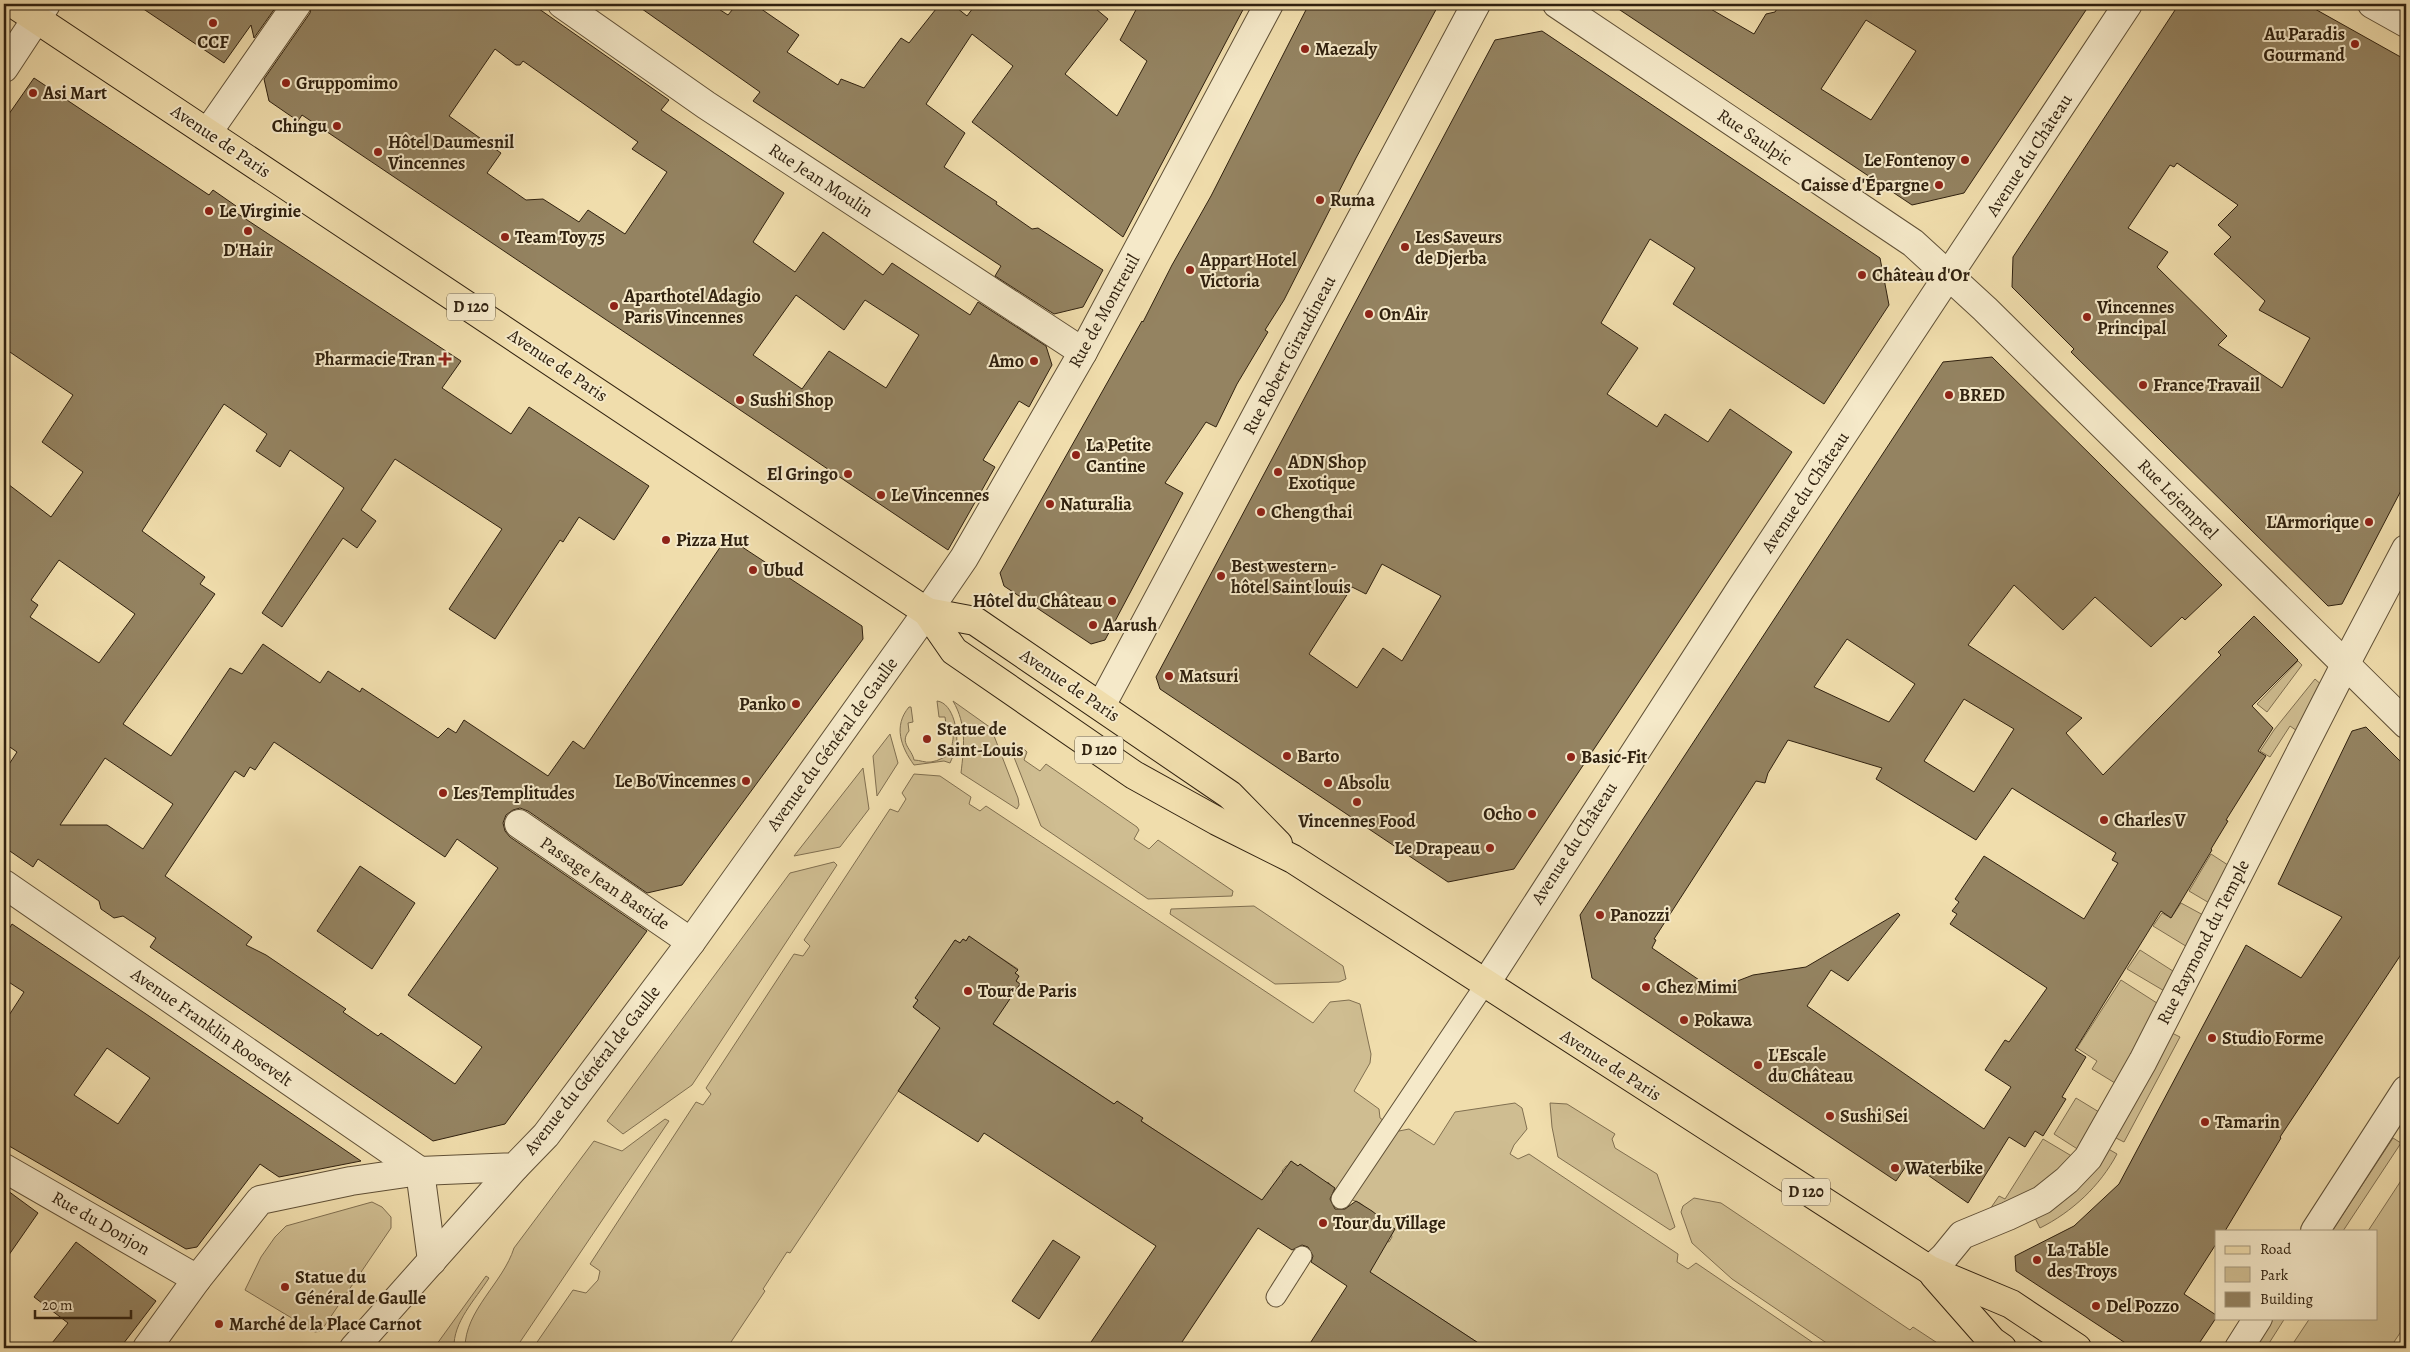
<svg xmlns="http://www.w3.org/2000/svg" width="2410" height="1352" viewBox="0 0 2410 1352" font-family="Alegreya,serif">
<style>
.green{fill:#cfbd91;stroke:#806f50}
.building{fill:#948361;stroke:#30210f;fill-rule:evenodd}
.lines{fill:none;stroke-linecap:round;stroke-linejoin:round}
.service-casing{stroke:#605036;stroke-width:21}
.pedestrian-casing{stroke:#605036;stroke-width:30}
.minor-casing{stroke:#605036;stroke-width:30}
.tertiary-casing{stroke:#605036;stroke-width:30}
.primary-casing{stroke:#30210f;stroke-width:30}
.service{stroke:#f5e9c9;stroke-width:19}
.pedestrian{stroke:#f5e9c9;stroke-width:28}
.minor{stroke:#f5e9c9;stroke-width:28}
.tertiary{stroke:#f5e9c9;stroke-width:28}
.primary{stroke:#f0ddac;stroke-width:28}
.poi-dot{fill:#8f2418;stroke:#f5e9c9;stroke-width:2}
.labels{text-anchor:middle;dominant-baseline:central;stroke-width:4;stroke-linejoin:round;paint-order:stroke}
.shield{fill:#f5e9c9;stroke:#6b5d47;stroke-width:1}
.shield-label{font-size:16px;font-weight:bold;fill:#30210f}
.poi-label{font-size:18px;font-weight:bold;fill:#30210f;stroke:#f5e9c9;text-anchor:start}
.street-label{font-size:18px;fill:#30210f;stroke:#f5e9c9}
</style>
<rect width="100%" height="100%" fill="#f0ddac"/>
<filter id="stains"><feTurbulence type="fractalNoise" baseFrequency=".004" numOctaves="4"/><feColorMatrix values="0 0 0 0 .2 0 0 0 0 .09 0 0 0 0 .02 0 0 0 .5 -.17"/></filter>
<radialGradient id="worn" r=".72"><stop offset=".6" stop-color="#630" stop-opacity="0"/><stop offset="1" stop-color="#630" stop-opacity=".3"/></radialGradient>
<!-- green -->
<g class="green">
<path d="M2298,661L2302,665L2267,712L2257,704Z"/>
<path d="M2315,679L2324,687L2300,733L2290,726L2270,757L2260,751L2274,730Z"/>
<path d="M937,701C954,703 959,735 956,748C955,753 952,758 950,763L944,761L914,765C901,747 893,726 909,707H911L913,722L908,723L909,731C899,743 912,749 914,760C920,760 925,763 931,762C939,761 945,756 952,754C950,741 959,734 946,724L945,717H939Z"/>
<path d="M953,701L991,728L1018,798L1019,805L1017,809L961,773C964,747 967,725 953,701Z"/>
<path d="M890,734L898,763L877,796L873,756Z"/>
<path d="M1021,746L1027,752L1024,760L1040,771L1046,764L1137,827L1139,830L1134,839L1149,849L1158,840L1233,891L1232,896L1148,899L1041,826L1010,747Z"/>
<path d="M863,768L869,809L840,847L794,856Z"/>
<path d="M914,774L940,776L971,797L969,804L980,811L986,806L1313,1023L1330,1002L1349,1000L1360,1004L1371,1054L1370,1063L1354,1091L1379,1109L1380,1118L1399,1131L1409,1129L1434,1145L1455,1112L1515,1103L1522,1108L1527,1129L1514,1145L1510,1154L1518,1159L1529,1154L1678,1254L1677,1262L1688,1269L1696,1263L1821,1348H1486L1369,1272L1386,1241L1389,1242L1392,1237L1388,1222L1383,1219L1382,1221L1360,1203L1350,1199L1348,1203L1332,1194L1335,1190L1328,1182L1326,1184L1300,1164L1298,1166L1291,1161L1288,1166H1286L1282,1171L1284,1174L1262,1201L1141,1121L1142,1118L1117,1101L1114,1104L992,1023L1020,984L1016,981L1019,976L1015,973L1018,969L969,937L966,941L963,939L960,943L955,940L952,945L956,949L913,1007L924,1016L928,1011L944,1023L790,1253L787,1252L763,1289L765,1291L727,1348H533L573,1290L586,1293L598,1280L600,1271L590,1264L696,1102L703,1105L711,1094L706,1088L794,954L803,956L810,946L804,940L890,809L898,812L906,799L902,793Z"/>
<path d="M2211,854L2231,867L2211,904L2189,891Z"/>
<path d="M834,862L837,865L692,1085L623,1134L607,1121L790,873Z"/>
<path d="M2181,903L2205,916L2189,948L2153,926L2162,913L2171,918Z"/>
<path d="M1254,906L1343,966L1346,979L1339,982L1275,984L1170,914L1171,909Z"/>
<path d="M2140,950L2176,973L2166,992L2127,969Z"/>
<path d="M2121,980L2160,1005L2115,1083L2092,1069L2097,1061L2077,1048Z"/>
<path d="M2166,1030L2180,1037L2124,1142L2112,1136Z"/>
<path d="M2076,1098L2099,1112L2079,1150L2054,1134Z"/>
<path d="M1550,1103L1567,1104L1615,1134L1612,1139L1615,1148L1657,1174L1675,1227L1670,1230L1558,1157L1552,1127Z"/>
<path d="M665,1119L669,1121L516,1348H465C465,1310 503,1283 514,1248L594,1141L622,1151Z"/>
<path d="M2393,1138L2401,1143L2343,1231H2332Z"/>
<path d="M2043,1139L2075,1158L2048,1183L1988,1212L1999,1196L2005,1199Z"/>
<path d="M2105,1147L2117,1154C2100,1186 2072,1212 2040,1228L2034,1216Z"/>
<path d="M2406,1173V1324L2390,1348H2290L2310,1318H2376V1231H2368Z"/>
<path d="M1694,1198L1721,1203L1910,1330L1913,1327L1945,1348H1834L1732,1279L1692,1243L1681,1212L1683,1206Z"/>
<path d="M372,1202L382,1207L391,1217V1228L321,1331L315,1332L245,1290L261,1257L275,1237L286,1226Z"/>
<path d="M486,1276L489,1278C475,1300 453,1322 454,1348H434Z"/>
<path d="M2274,1318H2285L2266,1348H2254Z"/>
</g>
<!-- building -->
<g class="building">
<path d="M136,4H278L254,38L251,25L224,63Z"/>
<path d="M312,4H532L669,100L661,110L784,193L753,242L795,272L823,232L883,275L892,263L970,315L978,302L1046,346L1052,365L1029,407L1019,401L983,460L995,467L948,550L302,115L298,121L269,101L264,79L310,13ZM495,49L516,65H520L523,61L638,142L632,149L667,172L625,234L588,210L579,222L543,199L526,200L487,173L501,153L449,116ZM796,295L844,330L865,300L919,335L886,388L829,351L802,389L753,355Z"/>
<path d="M635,4H711L728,15L737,4H754L799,35L787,52L838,85L841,79L864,88L901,38L909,43L940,4H952L967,16L976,4H1090L1108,19L1065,74L1117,116L1147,61L1120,40L1139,4H1246L1123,237L972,122L1013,66L972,34L926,104L965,133L944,167L997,202L996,204L1032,229L1038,228L1103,270L1083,307L1054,314L995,276L1001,266L753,101L760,92Z"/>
<path d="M1309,4H1439L1356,158L1284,300L1265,330L1268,332L1237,384L1216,427L1206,422L1165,483L1183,493L1105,640L1091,644L1004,586L1000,573L1142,321L1143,322L1172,265L1211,196Z"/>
<path d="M1611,4H1702L1754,34L1766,14L1775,12L1780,4H2090L1964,193L1912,205ZM1866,20L1916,51L1871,120L1821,89Z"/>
<path d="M2179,4H2306L2406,60V481L2342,604L2328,606L2071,352L2074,349L2012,287L2013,257ZM2177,163L2238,205L2218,225L2231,237L2214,254L2265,301L2259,310L2310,338L2282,388L2218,345L2227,336L2157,267L2168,252L2128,228L2170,165L2174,167Z"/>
<path d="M1542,31L1880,258L1889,305L1824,404L1673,304L1695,268L1650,239L1601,323L1638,348L1607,394L1657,427L1665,414L1708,442L1730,409L1792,452L1514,869L1448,882L1160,689L1156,677L1495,40ZM1382,564L1441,596L1402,661L1383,648L1357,688L1309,654L1352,587L1366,594Z"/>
<path d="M34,78L209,195L213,190L236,206L232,210L461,361L442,388L511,434L529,407L649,486L614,540L579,517L563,542L560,540L495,639L449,609L502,529L395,459L361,510L376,521L357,548L343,538L282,627L262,613L344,488L290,450L280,467L256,451L267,434L224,404L142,531L205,577L200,584L215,594L123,724L171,756L230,668L242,674L263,644L320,683L328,671L360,692L362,688L438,738L448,728L456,733L464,720L548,776L573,741L584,749L727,537L862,626L863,639L682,885L647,893L528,811L520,808L513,810L506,815L503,823L505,831L510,837L647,931L505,1124L433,1141L150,947L156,938L123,916L114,918L101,909L99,901L38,859L33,867L4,847V772L17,752L4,743V481L51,517L83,472L42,442L73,395L4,348V121ZM59,560L135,614L99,663L30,617L38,605L31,600ZM274,742L445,857L457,839L498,868L408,995L482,1047L455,1084L381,1033L378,1036L343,1012L346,1009L266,955L246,945L252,937L165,876L235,771L244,777L250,767L255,770ZM105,758L173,804L143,849L107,825H60Z"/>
<path d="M1992,357L2222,585L2185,620L2182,617L2151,647L2095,597L2063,630L2014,585L1968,645L2082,718L2066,733L2103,775L2221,655L2218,652L2254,616L2298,660L2252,706L2273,728L2258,751L2266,756L2226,820L2228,821L2211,849L2212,850L2171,918L2161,911L2075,1050L2086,1057L2062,1097L2066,1099L2043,1136L2035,1131L2025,1147L2009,1137L1968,1203L1909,1162L1896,1181L1592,978L1580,915L1943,362ZM1847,639L1915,684L1889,722L1814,687ZM1964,699L2014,729L1974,792L1924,761ZM1788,740L1882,768L1876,779L1976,840L2012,788L2116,853L2112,860L2118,863L2084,919L1984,856L1955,899L1959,902L1952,911L1957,914L1950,924L2047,988L2009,1042L2005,1040L1985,1070L2011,1087L1984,1129L1807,1006L1831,970L1848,981L1900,915L1898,913L1806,967L1753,975L1714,990L1652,948L1656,940L1654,939L1756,781L1765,783L1768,773Z"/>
<path d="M2366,727L2406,767V947L2280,1137L2281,1138L2225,1231H2216V1244L2184,1294L2216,1315V1318L2196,1348H2133L2016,1271L2015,1256L2074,1226L2119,1184L2246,945L2301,978L2342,917L2278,884L2352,731Z"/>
<path d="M360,866L415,903L372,969L317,931Z"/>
<path d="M12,924L146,1014L361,1161L279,1177L260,1164L197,1247L186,1249L4,1143V1023L24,992L4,979V937ZM107,1048L150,1078L118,1124L74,1095Z"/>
<path d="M969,936L1018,970L1015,973L1019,976L1016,981L1020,984L993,1024L1114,1104L1117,1101L1143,1118L1141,1121L1262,1200L1291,1161L1298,1166L1300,1164L1335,1188L1330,1199L1335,1209H1345L1356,1201L1372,1211L1395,1229L1370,1272L1486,1348H1307L1347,1286L1311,1262L1313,1256L1308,1247L1302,1245L1292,1250L1258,1228L1178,1348H1087L1156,1246L984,1133L978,1142L898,1091L940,1028L913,1007L918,1000L915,998L955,940L960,943L963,939L966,941Z"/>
<path d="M4,1188L38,1213L4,1262Z"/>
<path d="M1053,1240L1080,1257L1039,1319L1012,1301Z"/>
<path d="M76,1242L156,1301L120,1348H48L68,1323L34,1297Z"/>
</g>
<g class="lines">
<!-- service casing -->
<g class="service-casing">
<g id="service">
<path d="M1341,1199L1486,983"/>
<path d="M1276,1297L1302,1256"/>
</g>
</g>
<!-- pedestrian casing -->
<g class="pedestrian-casing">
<path id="pedestrian" d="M1930,1270L1944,1257L1962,1235L2008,1216L2042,1200L2067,1180L2088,1158L2143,1061L2346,663"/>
</g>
<!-- minor casing -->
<g class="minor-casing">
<g id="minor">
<path d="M562,4L706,105L1083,352"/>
<path d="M1557,4L1913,243L1985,309L2406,724"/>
<path d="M2372,4L2406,23"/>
<path d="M4,68L46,4"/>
<path d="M208,132L297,4"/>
<path d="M927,612L964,558L1083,352L1269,4"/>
<path d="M2346,663L2406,549"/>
<path d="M1101,706L1476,4"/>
<path d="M519,824L691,942"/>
<path d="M4,884L420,1171"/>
<path d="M4,1168L197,1279"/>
</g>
</g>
<!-- tertiary casing -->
<g class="tertiary-casing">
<g id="tertiary">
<path d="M1486,983L1740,590L2128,4"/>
<path d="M420,1171L432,1261"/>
<path d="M2315,1231L2406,1090"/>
<path d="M147,1348L197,1279L260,1200L351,1181L420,1171L515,1167L546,1135L691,942L927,612"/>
<path d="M354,1348L515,1167"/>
<path d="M2239,1348L2258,1318"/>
</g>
</g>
<!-- primary casing -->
<g class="primary-casing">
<g id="primary">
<path d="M14,4L927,612L954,651L1134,775L1217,821L1293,859L1930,1270L2011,1304L2077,1348"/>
<path d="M927,612L975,621L1230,795L1278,844"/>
<path d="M1934,1275L1992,1341L2002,1348"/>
</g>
</g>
<!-- service -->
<use href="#service" class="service"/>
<!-- pedestrian -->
<use href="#pedestrian" class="pedestrian"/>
<!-- minor -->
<use href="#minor" class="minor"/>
<!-- tertiary -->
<use href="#tertiary" class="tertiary"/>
<!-- primary -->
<use href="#primary" class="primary"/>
</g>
<!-- markers -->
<g class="poi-dot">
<circle cx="213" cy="23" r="5"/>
<circle cx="2355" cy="44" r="5"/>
<circle cx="1305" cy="49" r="5"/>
<circle cx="286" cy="83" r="5"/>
<circle cx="33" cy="93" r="5"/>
<circle cx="337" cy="126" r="5"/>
<circle cx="378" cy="152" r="5"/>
<circle cx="1965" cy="160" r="5"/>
<circle cx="1939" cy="185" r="5"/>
<circle cx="1320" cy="200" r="5"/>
<circle cx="209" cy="211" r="5"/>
<circle cx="248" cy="231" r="5"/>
<circle cx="505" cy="237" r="5"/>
<circle cx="1405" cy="247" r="5"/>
<circle cx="1190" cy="270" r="5"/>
<circle cx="1862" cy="275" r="5"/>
<circle cx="614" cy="306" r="5"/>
<circle cx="1369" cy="314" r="5"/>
<circle cx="2087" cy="317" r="5"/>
<path d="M442.5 351.5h5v5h5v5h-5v5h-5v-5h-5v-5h5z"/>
<circle cx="1034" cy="361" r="5"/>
<circle cx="2143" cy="385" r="5"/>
<circle cx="1949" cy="395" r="5"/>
<circle cx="740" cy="400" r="5"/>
<circle cx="1076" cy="455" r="5"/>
<circle cx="1278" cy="472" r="5"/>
<circle cx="848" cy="474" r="5"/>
<circle cx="881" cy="495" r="5"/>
<circle cx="1050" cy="504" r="5"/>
<circle cx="1261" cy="512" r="5"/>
<circle cx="2369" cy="522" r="5"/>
<circle cx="666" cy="540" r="5"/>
<circle cx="753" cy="570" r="5"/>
<circle cx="1221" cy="576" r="5"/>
<circle cx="1112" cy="601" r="5"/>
<circle cx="1093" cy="625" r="5"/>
<circle cx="1169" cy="676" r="5"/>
<circle cx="796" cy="704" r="5"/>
<circle cx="927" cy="739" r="5"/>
<circle cx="1287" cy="756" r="5"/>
<circle cx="1571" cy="757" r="5"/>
<circle cx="746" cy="781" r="5"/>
<circle cx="1328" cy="783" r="5"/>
<circle cx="443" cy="793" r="5"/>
<circle cx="1357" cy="802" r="5"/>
<circle cx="1532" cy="814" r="5"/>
<circle cx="2104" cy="820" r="5"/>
<circle cx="1490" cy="848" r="5"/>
<circle cx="1600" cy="915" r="5"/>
<circle cx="1646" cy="987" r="5"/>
<circle cx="968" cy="991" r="5"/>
<circle cx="1684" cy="1020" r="5"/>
<circle cx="2212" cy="1038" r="5"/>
<circle cx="1758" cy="1065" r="5"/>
<circle cx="1830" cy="1116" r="5"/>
<circle cx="2205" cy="1122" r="5"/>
<circle cx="1895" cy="1168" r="5"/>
<circle cx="1323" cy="1223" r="5"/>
<circle cx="2037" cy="1260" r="5"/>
<circle cx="285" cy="1287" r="5"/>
<circle cx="2096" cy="1306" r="5"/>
<circle cx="219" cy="1324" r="5"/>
</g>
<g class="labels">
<!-- shield labels -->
<g class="shield">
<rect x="447" y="293.5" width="48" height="27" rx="4"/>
<rect x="1075" y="736.5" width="48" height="27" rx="4"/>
<rect x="1782" y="1178.5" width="48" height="27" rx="4"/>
</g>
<g class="shield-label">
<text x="471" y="307">D 120</text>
<text x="1099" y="750">D 120</text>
<text x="1806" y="1192">D 120</text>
</g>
<!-- poi labels -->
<g class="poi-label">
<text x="2345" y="34" text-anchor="end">Au Paradis<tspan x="2345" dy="21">Gourmand</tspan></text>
<text x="213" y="42" text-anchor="middle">CCF</text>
<text x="1315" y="49">Maezaly</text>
<text x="296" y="83">Gruppomimo</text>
<text x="43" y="93">Asi Mart</text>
<text x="327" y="126" text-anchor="end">Chingu</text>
<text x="388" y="142">Hôtel Daumesnil<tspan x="388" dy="21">Vincennes</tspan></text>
<text x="1955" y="160" text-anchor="end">Le Fontenoy</text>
<text x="1929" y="185" text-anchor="end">Caisse d'Épargne</text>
<text x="1330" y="200">Ruma</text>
<text x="219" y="211">Le Virginie</text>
<text x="515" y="237">Team Toy 75</text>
<text x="1415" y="237">Les Saveurs<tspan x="1415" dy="21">de Djerba</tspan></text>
<text x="248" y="250" text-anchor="middle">D'Hair</text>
<text x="1200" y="260">Appart Hotel<tspan x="1200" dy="21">Victoria</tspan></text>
<text x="1872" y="275">Château d'Or</text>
<text x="624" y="296">Aparthotel Adagio<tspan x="624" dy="21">Paris Vincennes</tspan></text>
<text x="2097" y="307">Vincennes<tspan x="2097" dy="21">Principal</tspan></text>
<text x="1379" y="314">On Air</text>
<text x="435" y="359" text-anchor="end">Pharmacie Tran</text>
<text x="1024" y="361" text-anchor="end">Amo</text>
<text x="2153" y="385">France Travail</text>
<text x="1959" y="395">BRED</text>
<text x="750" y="400">Sushi Shop</text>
<text x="1086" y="445">La Petite<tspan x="1086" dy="21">Cantine</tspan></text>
<text x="1288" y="462">ADN Shop<tspan x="1288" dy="21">Exotique</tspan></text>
<text x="838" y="474" text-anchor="end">El Gringo</text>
<text x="891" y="495">Le Vincennes</text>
<text x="1060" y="504">Naturalia</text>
<text x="1271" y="512">Cheng thai</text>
<text x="2359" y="522" text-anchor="end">L'Armorique</text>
<text x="676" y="540">Pizza Hut</text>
<text x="1231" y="566">Best western -<tspan x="1231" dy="21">hôtel Saint louis</tspan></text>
<text x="763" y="570">Ubud</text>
<text x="1102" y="601" text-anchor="end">Hôtel du Château</text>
<text x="1103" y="625">Aarush</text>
<text x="1179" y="676">Matsuri</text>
<text x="786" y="704" text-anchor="end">Panko</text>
<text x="937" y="729">Statue de<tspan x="937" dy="21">Saint-Louis</tspan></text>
<text x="1297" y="756">Barto</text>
<text x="1581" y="757">Basic-Fit</text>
<text x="736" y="781" text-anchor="end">Le Bo'Vincennes</text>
<text x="1338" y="783">Absolu</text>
<text x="453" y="793">Les Templitudes</text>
<text x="1522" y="814" text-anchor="end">Ocho</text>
<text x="2114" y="820">Charles V</text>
<text x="1357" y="821" text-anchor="middle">Vincennes Food</text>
<text x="1480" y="848" text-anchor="end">Le Drapeau</text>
<text x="1610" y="915">Panozzi</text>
<text x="1656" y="987">Chez Mimi</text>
<text x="978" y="991">Tour de Paris</text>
<text x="1694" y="1020">Pokawa</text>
<text x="2222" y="1038">Studio Forme</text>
<text x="1768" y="1055">L'Escale<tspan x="1768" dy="21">du Château</tspan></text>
<text x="1840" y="1116">Sushi Sei</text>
<text x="2215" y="1122">Tamarin</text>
<text x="1905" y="1168">Waterbike</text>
<text x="1333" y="1223">Tour du Village</text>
<text x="2047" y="1250">La Table<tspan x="2047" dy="21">des Troys</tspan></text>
<text x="295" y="1277">Statue du<tspan x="295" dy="21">Général de Gaulle</tspan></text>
<text x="2106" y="1306">Del Pozzo</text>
<text x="229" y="1324">Marché de la Place Carnot</text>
</g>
<!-- street labels -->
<g class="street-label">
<text transform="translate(1755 137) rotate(34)">Rue Saulpic</text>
<text transform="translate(221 141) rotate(34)">Avenue de Paris</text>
<text transform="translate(2029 155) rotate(-57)">Avenue du Château</text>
<text transform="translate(821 180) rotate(33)">Rue Jean Moulin</text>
<text transform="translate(1104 311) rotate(-61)">Rue de Montreuil</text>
<text transform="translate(1289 355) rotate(-62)">Rue Robert Giraudineau</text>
<text transform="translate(558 365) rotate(34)">Avenue de Paris</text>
<text transform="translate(1805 492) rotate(-56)">Avenue du Château</text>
<text transform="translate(2178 499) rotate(45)">Rue Lejemptel</text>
<text transform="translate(1070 685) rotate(34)">Avenue de Paris</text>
<text transform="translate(832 744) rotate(-54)">Avenue du Général de Gaulle</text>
<text transform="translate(1574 843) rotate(-57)">Avenue du Château</text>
<text transform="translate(605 883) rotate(34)">Passage Jean Bastide</text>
<text transform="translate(2203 942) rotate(-63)">Rue Raymond du Temple</text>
<text transform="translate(212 1027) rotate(35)">Avenue Franklin Roosevelt</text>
<text transform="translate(1611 1065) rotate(33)">Avenue de Paris</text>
<text transform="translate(592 1070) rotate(-52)">Avenue du Général de Gaulle</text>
<text transform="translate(101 1223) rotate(30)">Rue du Donjon</text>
</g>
</g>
<!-- margin -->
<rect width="2410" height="1352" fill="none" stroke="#f0ddac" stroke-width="20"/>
<rect x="5" y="5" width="2400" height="1342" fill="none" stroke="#30210f" stroke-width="2.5"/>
<rect x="10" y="10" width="2390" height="1332" fill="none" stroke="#30210f"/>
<!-- legend -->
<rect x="2215" y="1230" width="162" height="90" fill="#f5e9c9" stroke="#a6997f"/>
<rect x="2225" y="1246" width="25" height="8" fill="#f0ddac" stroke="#a6997f"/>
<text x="2260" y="1254" font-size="15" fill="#30210f">Road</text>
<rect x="2225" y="1267" width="25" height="15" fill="#cfbd91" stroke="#a6997f"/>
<text x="2260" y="1280" font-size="15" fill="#30210f">Park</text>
<rect x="2225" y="1292" width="25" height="15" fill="#948361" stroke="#a6997f"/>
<text x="2260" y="1304" font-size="15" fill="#30210f">Building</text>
<!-- scale -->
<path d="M35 1310v8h96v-8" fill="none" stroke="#30210f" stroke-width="2.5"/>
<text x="42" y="1310" font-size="15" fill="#30210f" stroke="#f5e9c9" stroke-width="4" paint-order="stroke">20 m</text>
<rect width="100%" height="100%" filter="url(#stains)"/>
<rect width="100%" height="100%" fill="url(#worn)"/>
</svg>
